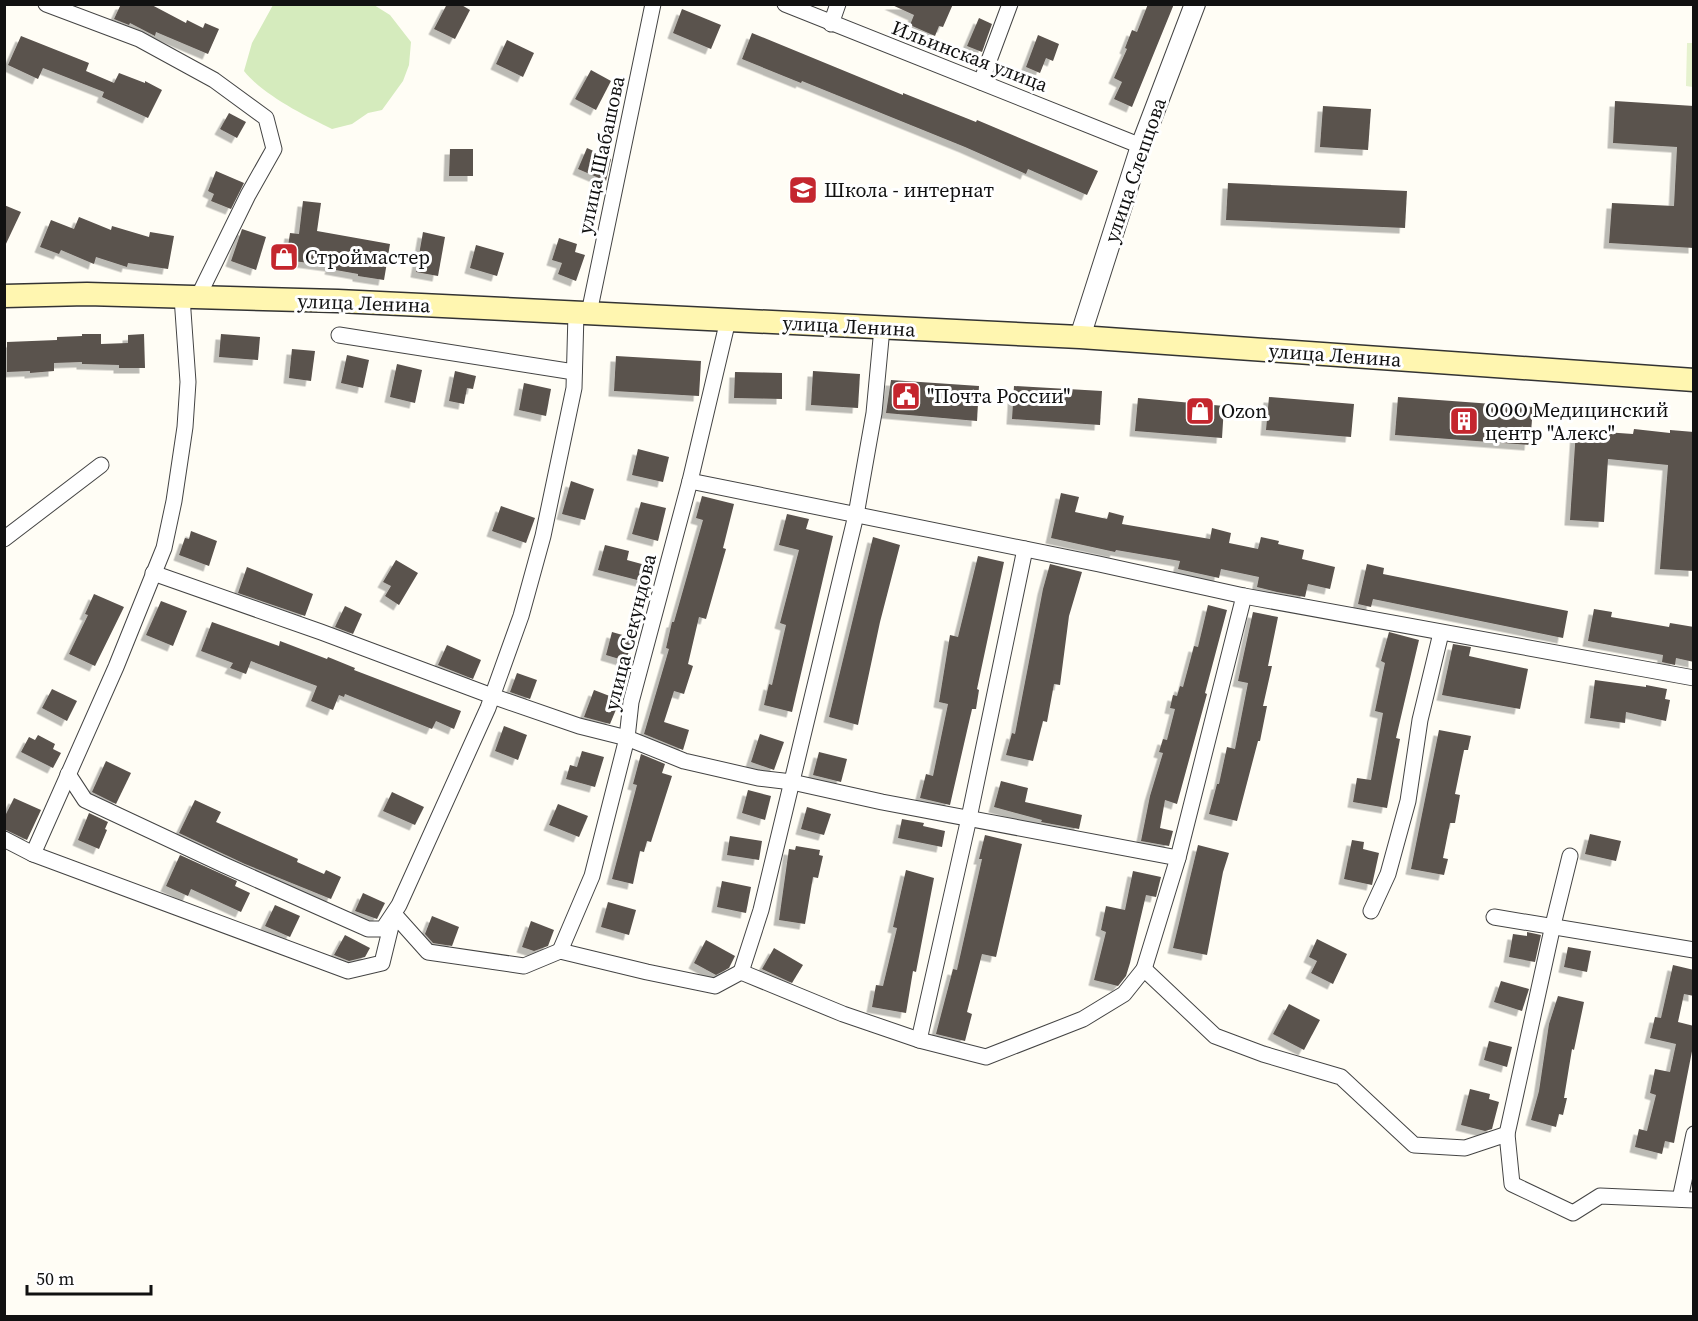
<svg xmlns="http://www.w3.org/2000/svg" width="1698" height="1321" viewBox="0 0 1698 1321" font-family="'Source Serif 4',serif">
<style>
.green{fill:#d5ebbd}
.pitch{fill:#e6f2cf}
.building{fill:#5a524d;filter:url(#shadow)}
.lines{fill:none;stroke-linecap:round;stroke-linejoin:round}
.minor-casing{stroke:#444;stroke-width:17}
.tertiary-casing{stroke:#444;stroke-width:22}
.secondary-casing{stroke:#333;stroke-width:25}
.minor{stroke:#fff;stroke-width:15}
.tertiary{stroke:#fff;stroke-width:20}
.secondary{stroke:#fff6b0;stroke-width:22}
.labels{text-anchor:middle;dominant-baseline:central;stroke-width:6;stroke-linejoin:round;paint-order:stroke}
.street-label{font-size:20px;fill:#111;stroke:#fff}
.poi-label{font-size:20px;fill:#111;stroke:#fff;text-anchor:start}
</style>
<defs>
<filter id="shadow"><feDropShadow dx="-5.5" dy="5.5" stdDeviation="0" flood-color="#0004"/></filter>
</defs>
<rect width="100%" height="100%" fill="#fffdf5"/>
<!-- green -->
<path class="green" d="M273,5H374L390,15L411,42L409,65L403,81L382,110L368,113L352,124L332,129C305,116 263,95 244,71L252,43Z"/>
<!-- pitch -->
<path class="pitch" d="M1687,43H1693V87L1686,86Z"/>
<!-- building -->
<g class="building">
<path d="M121,4H150L186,23L187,20L203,28L205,23L219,29L208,54L156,32L155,36L130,23L129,25L114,19Z"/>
<path d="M447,4H460L470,10L455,39L434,29Z"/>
<path d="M890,4H953L943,27L939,26L935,36L910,25L914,15Z"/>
<path d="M1148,4H1174L1132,107L1114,99L1122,82L1114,78L1127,49L1125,48L1132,30L1137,32Z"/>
<path d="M682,9L721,25L711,49L673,33Z"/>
<path d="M979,18L992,24L982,52L967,46Z"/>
<path d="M752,33L903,95V93L976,122L977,120L1098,171L1087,195L1028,169L1026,174L965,147L802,81L801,83L742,59Z"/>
<path d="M1038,35L1059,44L1053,61L1046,58L1040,73L1026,67Z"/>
<path d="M21,36L89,63L86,71L114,83L119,73L145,83V81L162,90L148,118L102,97L104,92L43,68L38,79L8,65Z"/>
<path d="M507,40L534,53L523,77L496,64Z"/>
<path d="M591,70L611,81L596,110L575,99Z"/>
<path d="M1615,101L1694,106V248L1609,243L1612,203L1674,206L1677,147L1613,143Z"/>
<path d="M1323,106L1371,109L1368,150L1320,147Z"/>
<path d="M229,113L246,122L237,138L220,129Z"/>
<path d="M587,148L611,159L606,181L578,169Z"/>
<path d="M450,149H473V176H449Z"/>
<path d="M216,171L244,183L231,209L211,201L214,194L208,191Z"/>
<path d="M1228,183L1407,191L1405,228L1226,220Z"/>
<path d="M303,201L321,203L317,231L390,244L384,280L358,276V274L330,269L331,266L286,260L290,233L299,234Z"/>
<path d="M4,205L21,212L4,248Z"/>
<path d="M79,217L111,230L112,226L149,237L150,232L174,236L168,269L128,263L127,267L96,257L94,264L61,250L59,254L40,247L51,220L74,229Z"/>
<path d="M242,229L266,237L256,270L231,261Z"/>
<path d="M423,232L445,237L438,276L416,272Z"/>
<path d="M559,238L577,244L575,252L585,255L576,281L558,274L562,263L552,260Z"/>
<path d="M476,245L504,253L497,276L470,268Z"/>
<path d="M82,334H101V344L128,343V335L144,334L145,368H119V365L82,364V362L54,363V371L30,373V371L7,372V342L57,340V337L82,336Z"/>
<path d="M221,334L260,337L258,360L219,357Z"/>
<path d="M292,349L315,351L311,381L289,378Z"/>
<path d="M347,355L369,360L363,388L341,383Z"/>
<path d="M616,356L701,361L699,396L614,391Z"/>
<path d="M397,364L422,370L415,403L390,397Z"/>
<path d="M455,371L476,376L473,389L467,388L464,404L449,401Z"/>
<path d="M813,371L860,374L858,408L811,405Z"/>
<path d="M735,372L782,373V399L734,398Z"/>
<path d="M891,380L979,386L977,421L886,413Z"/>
<path d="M524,383L551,389L546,416L519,410Z"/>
<path d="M1014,386L1102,391L1100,425L1012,419Z"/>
<path d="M1269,397L1354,404L1351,437L1266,430Z"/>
<path d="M1398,397L1533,407L1530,445L1395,435Z"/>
<path d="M1138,398L1224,406L1222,438L1135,431Z"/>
<path d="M1634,429L1670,433V430L1694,432V571L1660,569L1668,465L1608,459L1604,522L1570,520L1576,430L1633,434Z"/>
<path d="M638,449L669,457L663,482L632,475Z"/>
<path d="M571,481L594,489L585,520L562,514Z"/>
<path d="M1061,493L1079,497L1075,512L1107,519L1109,512L1124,516L1122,524L1210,539L1212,528L1231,533L1229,543L1258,549L1261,537L1279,541L1278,544L1304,550L1302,559L1335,567L1330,589L1308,584L1305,597L1277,592L1257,587L1259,577L1221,569L1219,578L1178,569L1180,561L1116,550L1115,552L1051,538Z"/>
<path d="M702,496L734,504L723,548L726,549L706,619L699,617L688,664L693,666L684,694L674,691L664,722L689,730L683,750L644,734L669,649L666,648L672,622H674L703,520L696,518Z"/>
<path d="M641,502L666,508L658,541L632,534Z"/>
<path d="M501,506L535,518L526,543L492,531Z"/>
<path d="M787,514L809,519L806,529L833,536L792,712L764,705L769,684L772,685L786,625L780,623L799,550L779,545Z"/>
<path d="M191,531L217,541L209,566L179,555L185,538L189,539Z"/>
<path d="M873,537L900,545L880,622L858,725L829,717Z"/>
<path d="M605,545L629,551L627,560L649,566L645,582L598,570Z"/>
<path d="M978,556L1004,562L977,689L979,690L976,709H972L950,805L920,798L926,774L933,776L948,704L939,702L950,635L958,637Z"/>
<path d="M396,560L418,573L399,605L385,596L391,586L383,582Z"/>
<path d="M1050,564L1082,572L1069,616L1060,685L1054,684L1047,722L1043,721L1033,761L1006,755L1012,733L1015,734L1043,589Z"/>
<path d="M1367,564L1384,568L1383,574L1568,611L1563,638L1373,599L1371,607L1358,604Z"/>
<path d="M247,567L313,594L305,616L238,593Z"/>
<path d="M94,594L124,607L95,666L69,654L88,615L85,614Z"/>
<path d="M161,601L187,611L173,646L146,635Z"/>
<path d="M1208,605L1227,610L1205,693L1207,694L1177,804L1165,800L1160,828L1173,831L1169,846L1141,841L1150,796L1163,753L1159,752L1163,739L1167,740L1175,709L1170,708L1173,695L1177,696L1180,686L1183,687L1194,646L1198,647Z"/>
<path d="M345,606L362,614L353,634L335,627Z"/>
<path d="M1594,609L1612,612L1611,617L1669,627L1670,623L1694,627V662L1676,658L1675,665L1662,662L1663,655L1588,641Z"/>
<path d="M1253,612L1278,617L1268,666H1272L1263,706H1267L1260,741H1258L1237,821L1209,814L1217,784H1219L1227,747L1235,749L1248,683L1238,681Z"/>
<path d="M212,622L279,646L280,641L327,659L328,657L355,668L354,670L461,711L454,729L436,721L432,729L345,694L344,697L339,695L333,710L311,701L317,686L251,661L246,674L230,668L233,663L201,651Z"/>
<path d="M612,632L633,638L626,661L606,655Z"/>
<path d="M1389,632L1419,640L1396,738L1400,739L1387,808L1353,802L1357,778L1371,780L1383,713L1375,711L1385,663L1381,661Z"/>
<path d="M1453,644L1471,647L1469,656L1528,669L1520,709L1442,695Z"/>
<path d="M447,645L481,660L473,679L438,665Z"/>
<path d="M517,673L537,680L530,699L510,692Z"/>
<path d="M1595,680L1646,687V685L1667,689L1665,699L1670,700L1666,721L1626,712L1625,723L1590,718Z"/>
<path d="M52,689L77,701L67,721L42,708Z"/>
<path d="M594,690L620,700L610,724L584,717Z"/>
<path d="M504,726L527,735L518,760L495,751Z"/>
<path d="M1439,730L1471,736L1468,750H1464L1455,794L1460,795L1455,823H1450L1443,858L1448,859L1444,875L1411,869Z"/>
<path d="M760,734L784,742L774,770L751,762Z"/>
<path d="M38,735L55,744L53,749L61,753L53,768L21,752L29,737L35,740Z"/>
<path d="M582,751L604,757L595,787L566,779L570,765L577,767Z"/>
<path d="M819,752L847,759L841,782L813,775Z"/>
<path d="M641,754L665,764L662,773L672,776L651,842L647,841L644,852L640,851L633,884L612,879L637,785L633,784Z"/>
<path d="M106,761L131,773L116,804L92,792Z"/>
<path d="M1001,781L1028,788L1025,802L1082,815L1079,829L1041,822L1042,820L994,807Z"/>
<path d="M748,790L771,796L765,820L742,813Z"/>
<path d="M392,792L424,807L415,825L383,811Z"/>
<path d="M14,798L41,810L27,840L4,829V818Z"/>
<path d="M195,800L221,812L216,822L298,859L297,862L324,874L326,870L341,877L331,899L245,864L179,833Z"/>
<path d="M558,804L588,816L579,837L549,825Z"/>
<path d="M807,807L831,814L824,835L801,829Z"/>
<path d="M89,813L108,822L105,829L107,830L99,849L78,840Z"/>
<path d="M902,819L924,823L923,826L945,831L942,847L898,838Z"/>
<path d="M1590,834L1621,841L1616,861L1585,854Z"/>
<path d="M985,835L1022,844L996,957L982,954L967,1012L972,1014L965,1041L936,1034L953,969L957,970L982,859H979Z"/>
<path d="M730,836L762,841L759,860L727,855Z"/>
<path d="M1352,840L1364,842L1363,849L1379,853L1372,885L1344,879Z"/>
<path d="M1198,845L1229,853L1223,872L1207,955L1173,948Z"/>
<path d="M796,846L820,850L819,855L823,856L818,878L813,877L805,924L779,920L789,849L795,850Z"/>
<path d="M180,855L237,881L235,886L250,893L241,912L191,889L188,896L166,886Z"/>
<path d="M906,870L934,878L916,972L913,971L906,1013L872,1007L876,985L883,986L897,928L893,927Z"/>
<path d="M1133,871L1161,877L1156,897L1146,895L1130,963L1126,976L1118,986L1094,980L1106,932L1101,930L1106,906L1125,910Z"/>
<path d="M722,881L751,887L746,913L717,907Z"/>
<path d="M363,893L385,903L377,919L355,911Z"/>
<path d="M608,902L636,910L629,935L601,927Z"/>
<path d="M275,905L300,916L290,937L265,926Z"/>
<path d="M432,916L459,927L452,946L433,943L425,934Z"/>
<path d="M531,921L554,930L548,946L534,951L522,947Z"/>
<path d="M1527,932L1541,935L1535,962L1509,957L1513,934L1527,936Z"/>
<path d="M345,935L370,948L365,957L349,961L334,955Z"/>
<path d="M1317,939L1347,954L1333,984L1311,973L1317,961L1309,957Z"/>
<path d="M706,940L735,956L729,968L716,975L694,963Z"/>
<path d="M1568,947L1591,951L1587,972L1564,967Z"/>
<path d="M774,948L803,965L792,983L762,969Z"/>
<path d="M1673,965L1694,970V996L1684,994L1678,1022L1694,1026V1041L1674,1143L1665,1141L1662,1154L1635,1147L1639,1129L1647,1131L1656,1095L1650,1093L1655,1069L1670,1072L1676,1044L1650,1038L1655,1017L1661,1018Z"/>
<path d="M1501,981L1529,989L1522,1011L1494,1002Z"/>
<path d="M1558,996L1584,1002L1574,1050L1572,1049L1564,1098H1567L1563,1115L1559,1114L1556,1127L1531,1120L1539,1091L1549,1024Z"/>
<path d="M1289,1004L1320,1020L1304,1050L1273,1034Z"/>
<path d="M1489,1041L1512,1047L1507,1067L1484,1060Z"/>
<path d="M1470,1089L1490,1094L1489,1099L1499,1102L1492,1129L1485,1131L1461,1125Z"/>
</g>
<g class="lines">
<!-- minor casing -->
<g class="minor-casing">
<g id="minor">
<path d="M46,4L139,39L214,80L266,118L274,149L248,195L198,297"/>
<path d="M785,4L1141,146"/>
<path d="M831,24L838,4"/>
<path d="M981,82L1010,4"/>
<path d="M589,313L653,4"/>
<path d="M339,335L574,372"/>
<path d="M690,481L1099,564L1244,596L1694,678"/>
<path d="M4,539L101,465"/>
<path d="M153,573L321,632L492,696L579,726L627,738L684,761L758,778L792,782L882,802L1178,858"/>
<path d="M68,774L85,800L224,865L368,929H383L399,905L488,708L521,616L543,536L574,388L576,313"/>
<path d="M4,839L33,854L348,971L382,963L394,914L428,952L524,966L560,951L647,972L715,986L741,972L843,1014L919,1040L986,1057L1083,1019L1124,994L1144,969L1215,1036L1263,1054L1341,1077L1414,1145L1465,1148L1507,1134L1512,1184L1573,1213L1600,1196L1694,1200"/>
<path d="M33,854L116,667L164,548L174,501L185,427L188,382L182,297"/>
<path d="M1371,911L1388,874L1408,801L1420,720L1441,633"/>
<path d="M1494,917L1694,950"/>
<path d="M560,951L592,876L627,738L631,702L690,481L728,320"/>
<path d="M1144,969L1178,858L1244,596"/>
<path d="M741,972L761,910L856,515L874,413L882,328"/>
<path d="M919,1040L969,818L1025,549"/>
<path d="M1507,1134L1553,925L1570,856"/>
<path d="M1680,1199L1694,1134"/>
</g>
</g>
<!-- tertiary casing -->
<g class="tertiary-casing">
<path id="tertiary" d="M1080,337L1141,146L1195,4"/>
</g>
<!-- secondary casing -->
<g class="secondary-casing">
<path id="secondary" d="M4,296L87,294L338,301L1080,337L1694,380"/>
</g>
<!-- minor -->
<use href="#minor" class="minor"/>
<!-- tertiary -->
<use href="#tertiary" class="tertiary"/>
<!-- secondary -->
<use href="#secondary" class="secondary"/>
</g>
<!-- icons -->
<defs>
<g id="school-square" transform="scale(1.5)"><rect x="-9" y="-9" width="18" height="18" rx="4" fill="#c4262e" stroke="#fff"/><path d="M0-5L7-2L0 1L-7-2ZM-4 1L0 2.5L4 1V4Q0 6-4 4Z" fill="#fff"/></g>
<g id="shop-square" transform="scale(1.5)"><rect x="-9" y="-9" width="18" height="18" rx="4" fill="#c4262e" stroke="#fff"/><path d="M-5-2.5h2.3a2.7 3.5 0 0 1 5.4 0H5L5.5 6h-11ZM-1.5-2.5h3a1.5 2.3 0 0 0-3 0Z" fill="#fff"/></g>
<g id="civic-square" transform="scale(1.5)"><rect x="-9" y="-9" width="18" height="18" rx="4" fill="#c4262e" stroke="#fff"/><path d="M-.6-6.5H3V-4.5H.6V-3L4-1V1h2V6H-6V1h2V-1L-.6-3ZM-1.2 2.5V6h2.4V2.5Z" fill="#fff"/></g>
<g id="building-square" transform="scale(1.5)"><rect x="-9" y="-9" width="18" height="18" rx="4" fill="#c4262e" stroke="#fff"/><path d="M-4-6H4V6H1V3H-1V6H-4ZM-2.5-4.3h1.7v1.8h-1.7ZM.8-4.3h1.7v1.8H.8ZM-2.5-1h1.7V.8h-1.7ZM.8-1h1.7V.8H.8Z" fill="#fff"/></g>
</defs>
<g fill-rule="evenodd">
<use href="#school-square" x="803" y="190"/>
<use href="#shop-square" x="284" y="257"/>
<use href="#civic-square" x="906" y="396"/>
<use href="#shop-square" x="1200" y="411"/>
<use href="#building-square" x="1464" y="421"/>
</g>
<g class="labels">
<!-- street labels -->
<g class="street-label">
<text transform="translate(970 56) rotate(21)">Ильинская улица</text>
<text transform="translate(601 155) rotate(-78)">улица Шабашова</text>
<text transform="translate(1135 170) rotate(-71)">улица Слепцова</text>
<text transform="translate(364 303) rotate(2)">улица Ленина</text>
<text transform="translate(849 326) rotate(3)">улица Ленина</text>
<text transform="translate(1335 355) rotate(4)">улица Ленина</text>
<text transform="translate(630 632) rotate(-76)">улица Секундова</text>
</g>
<!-- poi labels -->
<g class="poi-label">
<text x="824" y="190">Школа - интернат</text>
<text x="305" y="257">Строймастер</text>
<text x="927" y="396">"Почта России"</text>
<text x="1485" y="410">ООО Медицинский<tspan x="1485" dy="23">центр "Алекс"</tspan></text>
<text x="1221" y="411">Ozon</text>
</g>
</g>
<!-- border -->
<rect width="1698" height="1321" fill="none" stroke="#111111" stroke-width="12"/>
<!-- scale -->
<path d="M27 1285v9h124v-9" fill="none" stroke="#111111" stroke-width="3"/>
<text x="36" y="1285" font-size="18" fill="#111111" stroke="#ffffff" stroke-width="4.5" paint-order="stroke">50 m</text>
</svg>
